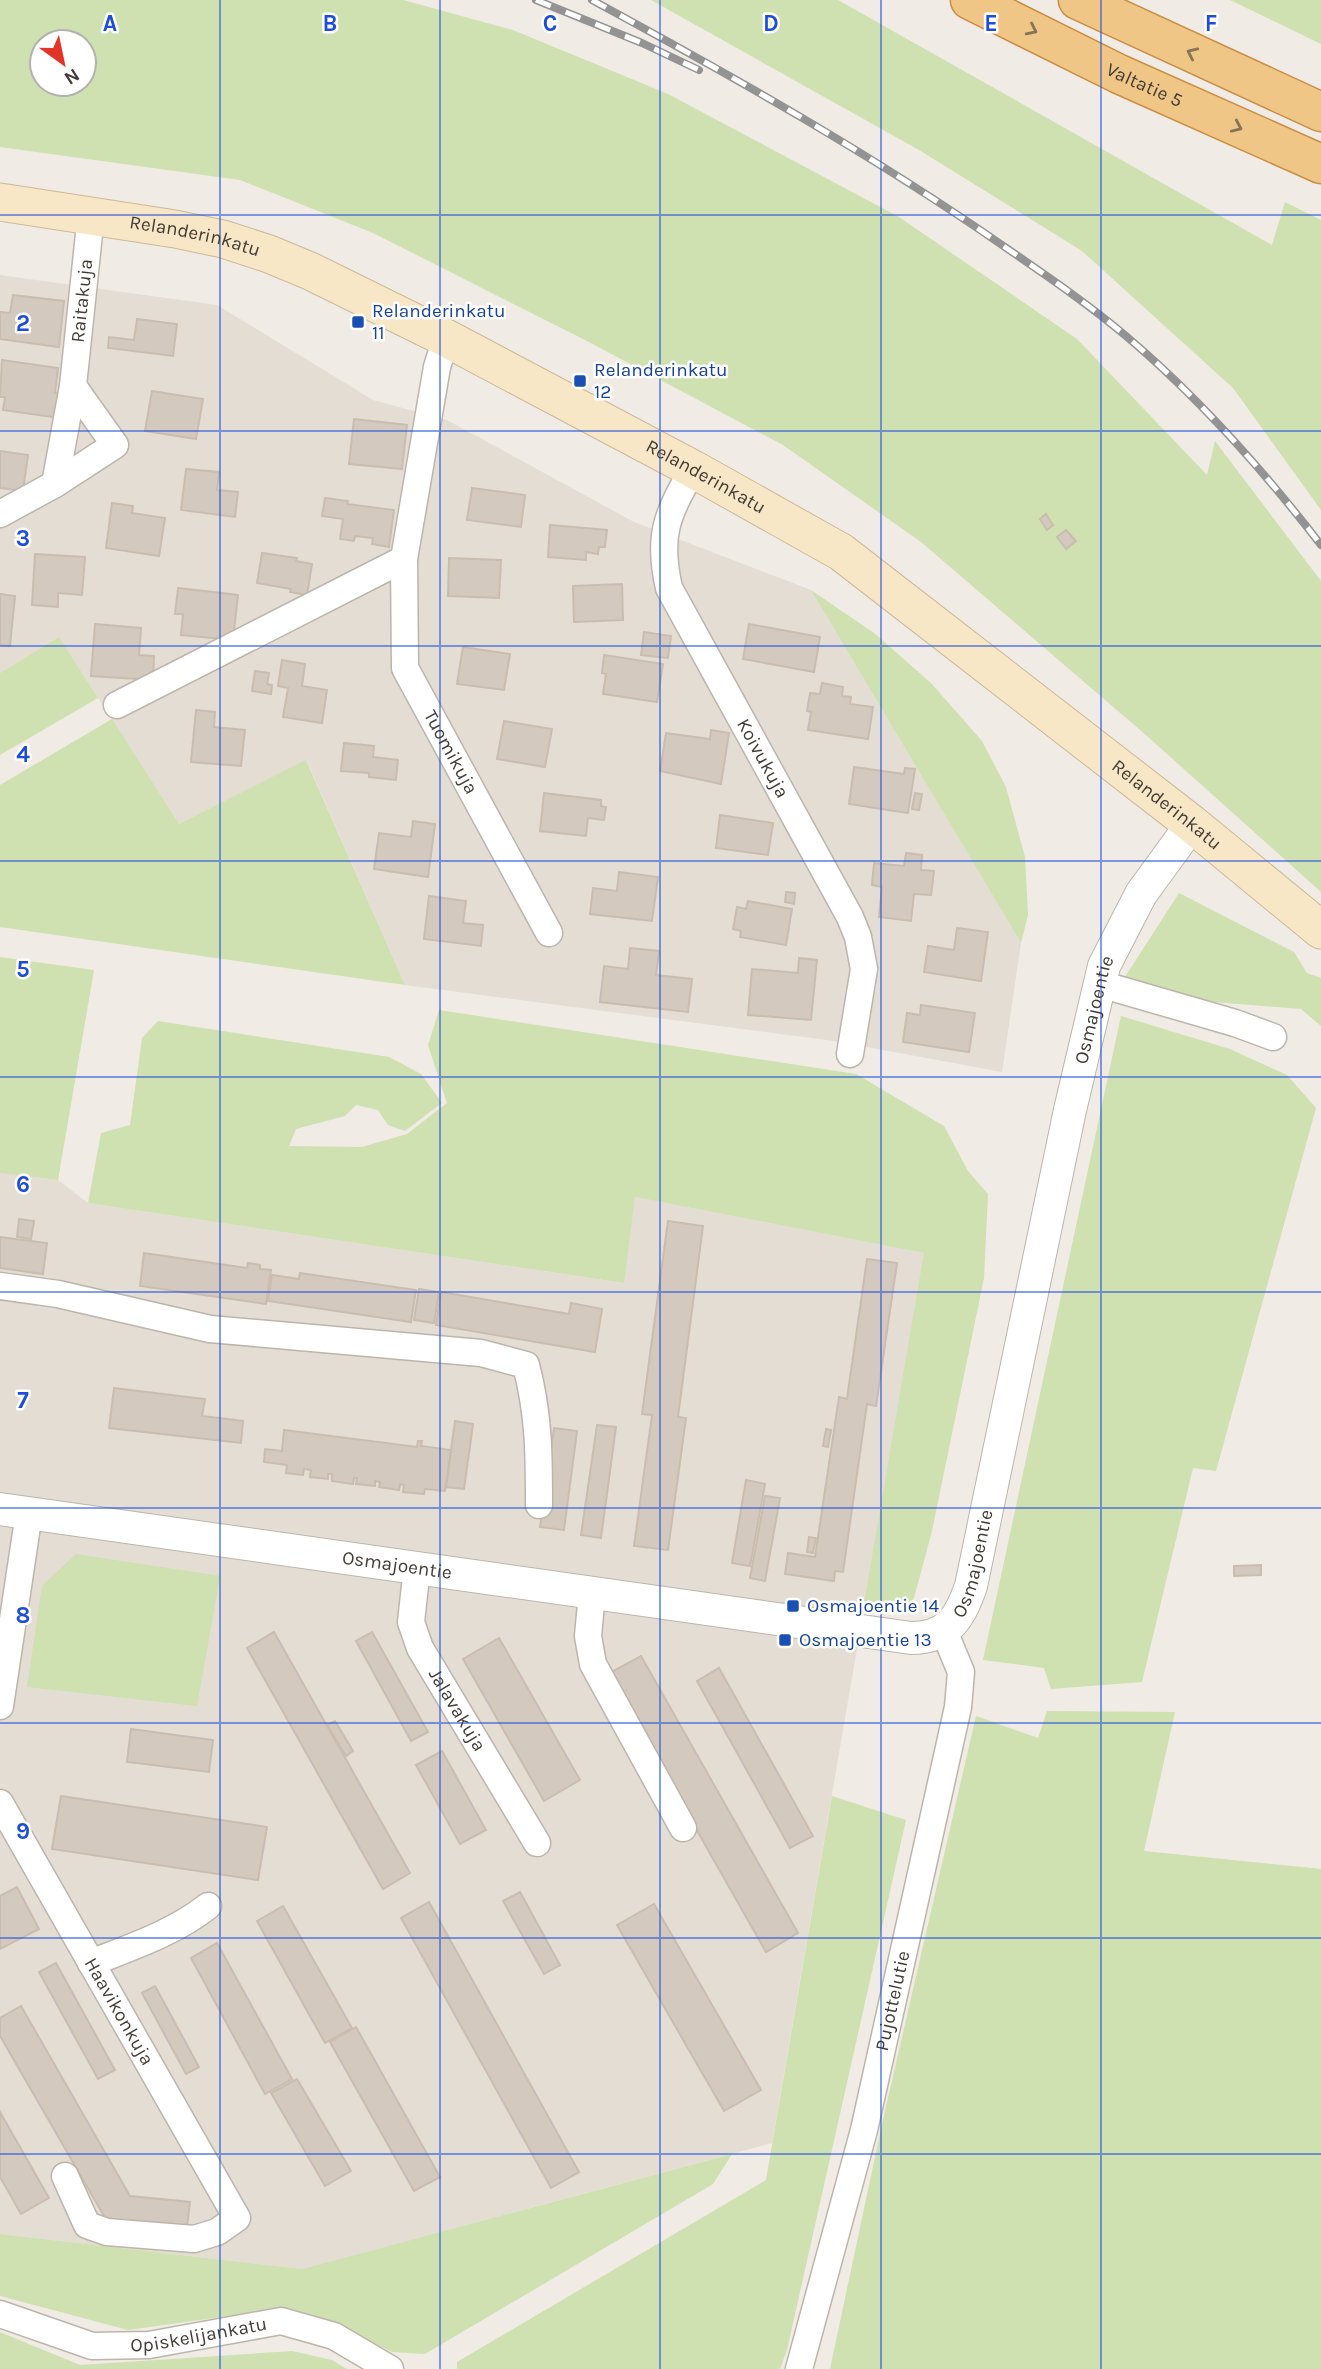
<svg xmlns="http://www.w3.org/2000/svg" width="1321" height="2369" viewBox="0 0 1321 2369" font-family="Karla,sans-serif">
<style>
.residential{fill:#e3ddd3}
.green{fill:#cfe0b1;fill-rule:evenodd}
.building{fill:#d3c9be;stroke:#cabdaf;stroke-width:2}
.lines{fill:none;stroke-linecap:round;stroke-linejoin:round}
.minor-casing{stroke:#bdb5ab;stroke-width:29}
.tertiary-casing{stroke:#bdb5ab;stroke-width:34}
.secondary-casing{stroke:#cbb998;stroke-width:39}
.trunk-casing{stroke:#cb8d43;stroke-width:41}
.minor{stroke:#fff;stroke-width:26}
.tertiary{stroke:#fff;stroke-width:32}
.secondary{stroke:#f8e7c6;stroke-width:37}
.trunk{stroke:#f0c686;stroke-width:38}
.rail-casing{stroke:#939393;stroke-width:8}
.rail{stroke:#fff;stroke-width:5;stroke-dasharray:16;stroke-linecap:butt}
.oneway{stroke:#877355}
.grid{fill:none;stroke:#1d4ed8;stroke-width:2;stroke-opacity:0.55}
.transit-dot{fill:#1a4fb4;stroke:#fff;stroke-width:2.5}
.labels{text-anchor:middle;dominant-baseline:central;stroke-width:5;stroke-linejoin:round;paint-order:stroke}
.street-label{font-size:19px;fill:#413b35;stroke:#fff}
.transit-label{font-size:19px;fill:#164399;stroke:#fff;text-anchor:start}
.grid-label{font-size:23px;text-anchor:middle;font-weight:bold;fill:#1d4ed8;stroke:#fff;stroke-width:5;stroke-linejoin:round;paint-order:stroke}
</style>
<rect width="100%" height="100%" fill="#f0ebe4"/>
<!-- residential -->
<g class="residential">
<path d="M0,275L217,305L373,400L447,420L634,522L811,590L1021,943L1002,1072L834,1041L405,985L307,761L179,824L59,637L0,673Z"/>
<path d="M0,1173L58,1180L88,1203L623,1283L635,1197L925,1253L772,2143L302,2269L0,2234Z"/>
</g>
<!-- green -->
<g class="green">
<path d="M0,0H403L513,30L668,94L899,217L1077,339L1207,475L1215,441L1321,581V892L1147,736L921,542L783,445L587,341L373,233L240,180L0,147ZM42,42H84V84H42Z"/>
<path d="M651,0H838L1272,245L1285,202L1321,220V510L1233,388L1082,251L919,150Z"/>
<path d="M1230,0H1321V44Z"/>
<path d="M811,590L874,633L931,683L982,741L1006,787L1025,857L1028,915L1021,943Z"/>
<path d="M59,637L98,698L0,755V673Z"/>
<path d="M112,719L179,824L306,760L405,985L0,927V785Z"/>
<path d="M1179,893L1294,952L1307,973L1321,978V1026L1301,1009L1141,996L1123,980Z"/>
<path d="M0,957L94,970L58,1180L0,1173Z"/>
<path d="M439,1010L856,1074L944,1126L968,1171L988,1194L984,1278L932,1531L914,1598L904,1611L864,1604L924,1253L635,1197L624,1283L88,1203L101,1133L130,1125L142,1038L158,1021L389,1057L421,1074L442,1103L405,1131L388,1125L378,1110L356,1105L345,1116L296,1129L289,1146L362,1147L407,1134L447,1103L428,1045Z"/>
<path d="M1121,1016L1230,1049L1287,1075L1316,1108L1216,1471L1193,1468L1142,1682L1051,1689L1044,1668L983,1660Z"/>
<path d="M76,1554L220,1576L197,1706L27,1687L42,1586Z"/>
<path d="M1047,1711L1175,1712L1144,1851L1321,1869V2369H830L882,2124L976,1716L1038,1738Z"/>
<path d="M832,1796L906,1820L787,2350L780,2369H457V2362L766,2180Z"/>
<path d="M732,2154L713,2184L425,2354L392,2352L323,2318L286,2308L128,2330L0,2296V2234L302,2269Z"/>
<path d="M0,2332L80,2365L292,2351L332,2360L347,2369H0Z"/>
</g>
<!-- building -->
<g class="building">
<path d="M13,295L64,301L59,347L0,339V312L10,313Z"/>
<path d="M137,319L177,324L173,356L108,348L109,337L134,340Z"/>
<path d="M2,360L58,368L55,393L63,394L60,418L3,410L5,397H0Z"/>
<path d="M152,391L203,399L196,439L145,431Z"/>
<path d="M354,419L407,425L402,469L349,464Z"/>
<path d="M0,451L28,455L23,491L0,488Z"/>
<path d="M186,469L219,472L217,490L238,492L235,517L181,510Z"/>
<path d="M472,488L525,495L521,527L467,520Z"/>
<path d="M325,498L348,501L347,504L394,510L389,547L372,544L373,538L355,536L354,541L340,539L343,519L322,516Z"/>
<path d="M112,503L133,506L132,513L165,518L159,556L106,548Z"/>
<path d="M1046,514L1053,525L1047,530L1040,519Z"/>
<path d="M550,525L607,530L605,547H599L598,554L586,552V560L548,557Z"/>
<path d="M1066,530L1076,541L1066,549L1057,537Z"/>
<path d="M262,553L297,558L296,561L312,564L307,595L290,592L291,589L257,583Z"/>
<path d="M35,554L85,557L82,595L58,593V607L32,605Z"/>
<path d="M449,558L501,560L499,598L448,596Z"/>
<path d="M622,584L623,620L574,622L573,586Z"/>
<path d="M178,588L238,595L233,640L181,635L183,614H175Z"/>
<path d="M0,594L15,596L10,646L0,645Z"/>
<path d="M95,624L141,628L139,655L154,656L153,680L91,676Z"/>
<path d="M749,624L820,637L814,672L743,659Z"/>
<path d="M644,632L671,636L668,658L641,655Z"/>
<path d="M463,647L510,654L504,690L457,684Z"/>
<path d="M604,655L663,664L657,702L603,694L606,674L602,673Z"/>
<path d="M282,660L305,664L302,686L327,690L322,723L283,717L288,688L278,686Z"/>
<path d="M255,671L269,673L267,684L272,685L271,694L252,691Z"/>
<path d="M822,683L843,687L842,696L851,697L850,704L873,707L868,739L808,730L811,712L807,711L810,693L820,694Z"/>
<path d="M196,710L215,712L214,727L245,730L241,766L191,762Z"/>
<path d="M504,721L552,729L545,767L497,759Z"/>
<path d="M711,730L729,733L721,784L660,771L666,733L710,739Z"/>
<path d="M344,743L374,746L373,757L398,760L396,780L369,777V773L341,771Z"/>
<path d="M854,767L904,774L905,768L915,769L908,813L849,804Z"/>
<path d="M544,793L601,800V806L606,807L604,820L588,818L586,836L540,831Z"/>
<path d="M915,793L922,794L919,810L912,809Z"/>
<path d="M720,815L773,823L768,855L716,848Z"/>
<path d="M413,821L435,824L428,877L374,869L379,833L411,837Z"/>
<path d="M906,853L922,855L921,870L934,871L931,895L914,894L911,921L879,917L882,887L872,885L874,863L904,866Z"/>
<path d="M619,872L658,877L652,921L590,914L593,888L617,891Z"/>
<path d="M786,892L795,893L794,904L785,902Z"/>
<path d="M429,896L466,901L463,923L483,925L481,946L424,939Z"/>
<path d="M748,901L792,909L786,945L740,937L741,931L733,929L737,907L746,909Z"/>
<path d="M957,928L988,932L981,981L924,972L928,946L954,950Z"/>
<path d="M630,948L659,951L656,975L692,979L688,1012L600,1002L604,966L628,969Z"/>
<path d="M799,958L817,960L811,1020L748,1015L752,969L798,973Z"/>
<path d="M921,1005L975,1013L969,1052L903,1042L907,1013L920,1015Z"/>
<path d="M19,1219L34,1221L31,1239L17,1237Z"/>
<path d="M668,1221L703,1226L678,1417L686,1418L668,1550L634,1546L652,1415L642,1414Z"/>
<path d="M0,1237L47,1243L43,1274L0,1268Z"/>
<path d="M144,1253L247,1268L248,1263L260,1265V1269L271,1270L266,1304L140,1286Z"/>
<path d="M867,1259L897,1263L876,1406L867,1404L843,1572L835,1571L834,1581L785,1574L788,1553L815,1557L839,1397L847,1399Z"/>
<path d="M300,1273L416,1290L411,1322L268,1301L272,1275L299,1279Z"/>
<path d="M419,1289L439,1292L434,1323L414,1320Z"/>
<path d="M441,1292L569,1314L571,1303L602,1309L595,1352L436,1325Z"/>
<path d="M114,1388L205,1399L202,1416L243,1421L241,1443L109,1428Z"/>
<path d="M455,1421L473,1424L464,1489L446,1487Z"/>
<path d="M597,1425L616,1427L601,1538L581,1535Z"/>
<path d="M554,1428L577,1431L564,1530L540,1527Z"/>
<path d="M826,1429L831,1430L828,1447L823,1446Z"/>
<path d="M284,1430L417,1447L418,1441H422L421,1446L451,1450L445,1491L425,1489L424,1494L403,1492L404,1485L400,1484L399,1490L379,1487L380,1482L375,1481V1486L356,1484L357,1478H354L353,1484L332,1481V1474H328V1479L310,1477L311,1470L304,1469L303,1475L286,1473L287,1465L264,1462L265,1449L282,1451Z"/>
<path d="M746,1480L765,1484L750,1566L732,1563Z"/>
<path d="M765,1496L780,1498L765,1581L750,1578Z"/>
<path d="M809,1537L816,1538L813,1553L807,1552Z"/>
<path d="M1261,1565V1575L1234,1576V1566Z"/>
<path d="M274,1632L410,1873L383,1889L247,1648Z"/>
<path d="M372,1632L428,1732L411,1741L356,1641Z"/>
<path d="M499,1638L580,1780L544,1801L463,1659Z"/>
<path d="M641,1656L798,1933L766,1952L608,1674Z"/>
<path d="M719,1668L813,1836L790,1848L697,1681Z"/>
<path d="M335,1721L353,1751L346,1756L327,1725Z"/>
<path d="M131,1729L213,1740L209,1772L127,1762Z"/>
<path d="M442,1751L486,1830L460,1844L416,1765Z"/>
<path d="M61,1796L267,1827L258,1880L52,1849Z"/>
<path d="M17,1887L39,1929L0,1949V1896Z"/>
<path d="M520,1892L560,1965L544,1974L503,1901Z"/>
<path d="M429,1902L579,2172L551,2188L401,1918Z"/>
<path d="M654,1904L761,2090L724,2111L617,1925Z"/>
<path d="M283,1906L352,2028L325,2043L257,1921Z"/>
<path d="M217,1943L292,2079L265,2094L191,1958Z"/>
<path d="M56,1963L115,2070L98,2079L39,1972Z"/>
<path d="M155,1986L199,2067L186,2074L142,1993Z"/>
<path d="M21,2006L130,2196L190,2202L186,2236L111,2228L0,2036V2018Z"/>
<path d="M356,2027L440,2177L414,2191L330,2042Z"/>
<path d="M297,2079L351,2171L325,2186L271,2093Z"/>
<path d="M0,2112L49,2198L21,2214L0,2177Z"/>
</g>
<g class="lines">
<!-- minor casing -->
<g class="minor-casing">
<g id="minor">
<path id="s1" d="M446,338L437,367L404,559L405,668L549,933"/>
<path id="s2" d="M693,469C667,515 657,535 669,588L850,917L858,937L864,969L850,1054"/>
<path d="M55,484L115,445L73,386"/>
<path id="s3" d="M0,514L55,484L73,386L91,215"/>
<path d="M117,705L404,559"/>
<path d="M1100,984L1235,1023L1273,1037"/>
<path d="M0,1286L58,1294L210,1329L481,1353L526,1365C539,1415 539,1454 539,1505"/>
<path id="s4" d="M417,1568L411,1622L420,1648L537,1843"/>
<path d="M592,1593L588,1636L593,1664L683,1828"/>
<path d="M0,1706L29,1513"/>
<path id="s5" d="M0,1803L237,2218L217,2232L194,2239L107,2232L87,2225L65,2176"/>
<path d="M91,1963C131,1947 174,1933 208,1906"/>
<path id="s6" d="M0,2314L92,2346L149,2345L281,2321L334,2336L390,2369"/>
<path id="s7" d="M799,2369L864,2130L958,1707L961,1672L944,1631"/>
</g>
</g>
<!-- tertiary casing -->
<g class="tertiary-casing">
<g id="tertiary">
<path id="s8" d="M0,1509L911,1638C948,1638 960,1618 971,1586L1070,1110L1104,966L1141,894L1192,824"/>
</g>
</g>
<!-- secondary casing -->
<g class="secondary-casing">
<g id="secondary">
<path id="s9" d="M0,202L175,229L223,239L269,254L310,271L446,338L693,469L841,552L1192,824L1321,930"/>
</g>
</g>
<!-- trunk casing -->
<g class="trunk-casing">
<g id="trunk">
<path id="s10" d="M970,0L1119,74L1321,164"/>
<path d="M1078,0L1321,112"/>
</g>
</g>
<!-- minor -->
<use href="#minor" class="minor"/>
<!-- tertiary -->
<use href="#tertiary" class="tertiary"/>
<!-- secondary -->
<use href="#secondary" class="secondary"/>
<!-- trunk -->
<use href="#trunk" class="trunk"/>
<!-- rail casing -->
<g class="rail-casing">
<g id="rail">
<path d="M536,0L642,43L699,70"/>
<path d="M592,0C732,76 871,154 1002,245C1044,274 1087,303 1126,336C1198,397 1264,471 1321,545"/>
</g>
</g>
<!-- rail -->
<use href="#rail" class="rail"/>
</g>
<!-- one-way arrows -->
<defs><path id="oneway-chevron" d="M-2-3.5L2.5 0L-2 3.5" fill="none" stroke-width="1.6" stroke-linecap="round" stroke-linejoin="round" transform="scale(1.75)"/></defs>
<g class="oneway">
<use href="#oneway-chevron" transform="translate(1032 30) rotate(26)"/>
<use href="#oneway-chevron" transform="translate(1192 53) rotate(-155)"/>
<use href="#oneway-chevron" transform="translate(1237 127) rotate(24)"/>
</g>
<!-- grid -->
<path class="grid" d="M220,0V2369M440,0V2369M660,0V2369M881,0V2369M1101,0V2369M0,215H1321M0,431H1321M0,646H1321M0,861H1321M0,1077H1321M0,1292H1321M0,1508H1321M0,1723H1321M0,1938H1321M0,2154H1321"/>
<!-- markers -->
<g class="transit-dot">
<rect x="351" y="315" width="14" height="14" rx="3.5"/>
<rect x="573" y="374" width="14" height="14" rx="3.5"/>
<rect x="786" y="1599" width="14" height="14" rx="3.5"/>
<rect x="778" y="1633" width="14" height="14" rx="3.5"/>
</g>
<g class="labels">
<!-- street labels -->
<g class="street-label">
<text stroke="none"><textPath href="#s10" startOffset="194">Valtatie 5</textPath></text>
<text stroke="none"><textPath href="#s9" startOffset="198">Relanderinkatu</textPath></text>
<text stroke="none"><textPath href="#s3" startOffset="248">Raitakuja</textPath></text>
<text stroke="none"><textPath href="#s9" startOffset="765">Relanderinkatu</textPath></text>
<text stroke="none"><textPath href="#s1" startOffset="430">Tuomikuja</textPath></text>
<text stroke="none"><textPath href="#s2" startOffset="320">Koivukuja</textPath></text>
<text stroke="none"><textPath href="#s9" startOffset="1332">Relanderinkatu</textPath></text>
<text stroke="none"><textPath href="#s8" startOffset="1596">Osmajoentie</textPath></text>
<text stroke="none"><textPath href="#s8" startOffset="1029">Osmajoentie</textPath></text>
<text stroke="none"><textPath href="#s8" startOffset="401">Osmajoentie</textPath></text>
<text stroke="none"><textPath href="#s4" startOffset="154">Jalavakuja</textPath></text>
<text stroke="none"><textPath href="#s7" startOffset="380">Pujottelutie</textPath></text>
<text stroke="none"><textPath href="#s5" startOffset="240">Haavikonkuja</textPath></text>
<text stroke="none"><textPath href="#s6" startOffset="205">Opiskelijankatu</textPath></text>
</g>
<!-- transit labels -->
<g class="transit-label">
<text x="372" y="311">Relanderinkatu<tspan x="372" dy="22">11</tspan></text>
<text x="594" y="370">Relanderinkatu<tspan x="594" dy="22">12</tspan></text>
<text x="807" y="1606">Osmajoentie 14</text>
<text x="799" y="1640">Osmajoentie 13</text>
</g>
</g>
<g class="grid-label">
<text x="110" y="31">A</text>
<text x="330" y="31">B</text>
<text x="550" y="31">C</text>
<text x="771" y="31">D</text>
<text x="991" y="31">E</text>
<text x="1211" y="31">F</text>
<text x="23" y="331">2</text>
<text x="23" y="546">3</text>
<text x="23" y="762">4</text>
<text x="23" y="977">5</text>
<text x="23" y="1192">6</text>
<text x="23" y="1408">7</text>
<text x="23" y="1623">8</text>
<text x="23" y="1839">9</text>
</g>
<!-- north arrow -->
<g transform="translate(63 63) rotate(147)"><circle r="33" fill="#ffffff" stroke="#b3b1ae" stroke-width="2"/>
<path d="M0-5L12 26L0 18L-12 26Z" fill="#e23429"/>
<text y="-10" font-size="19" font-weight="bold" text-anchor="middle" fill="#413b35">N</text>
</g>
</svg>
